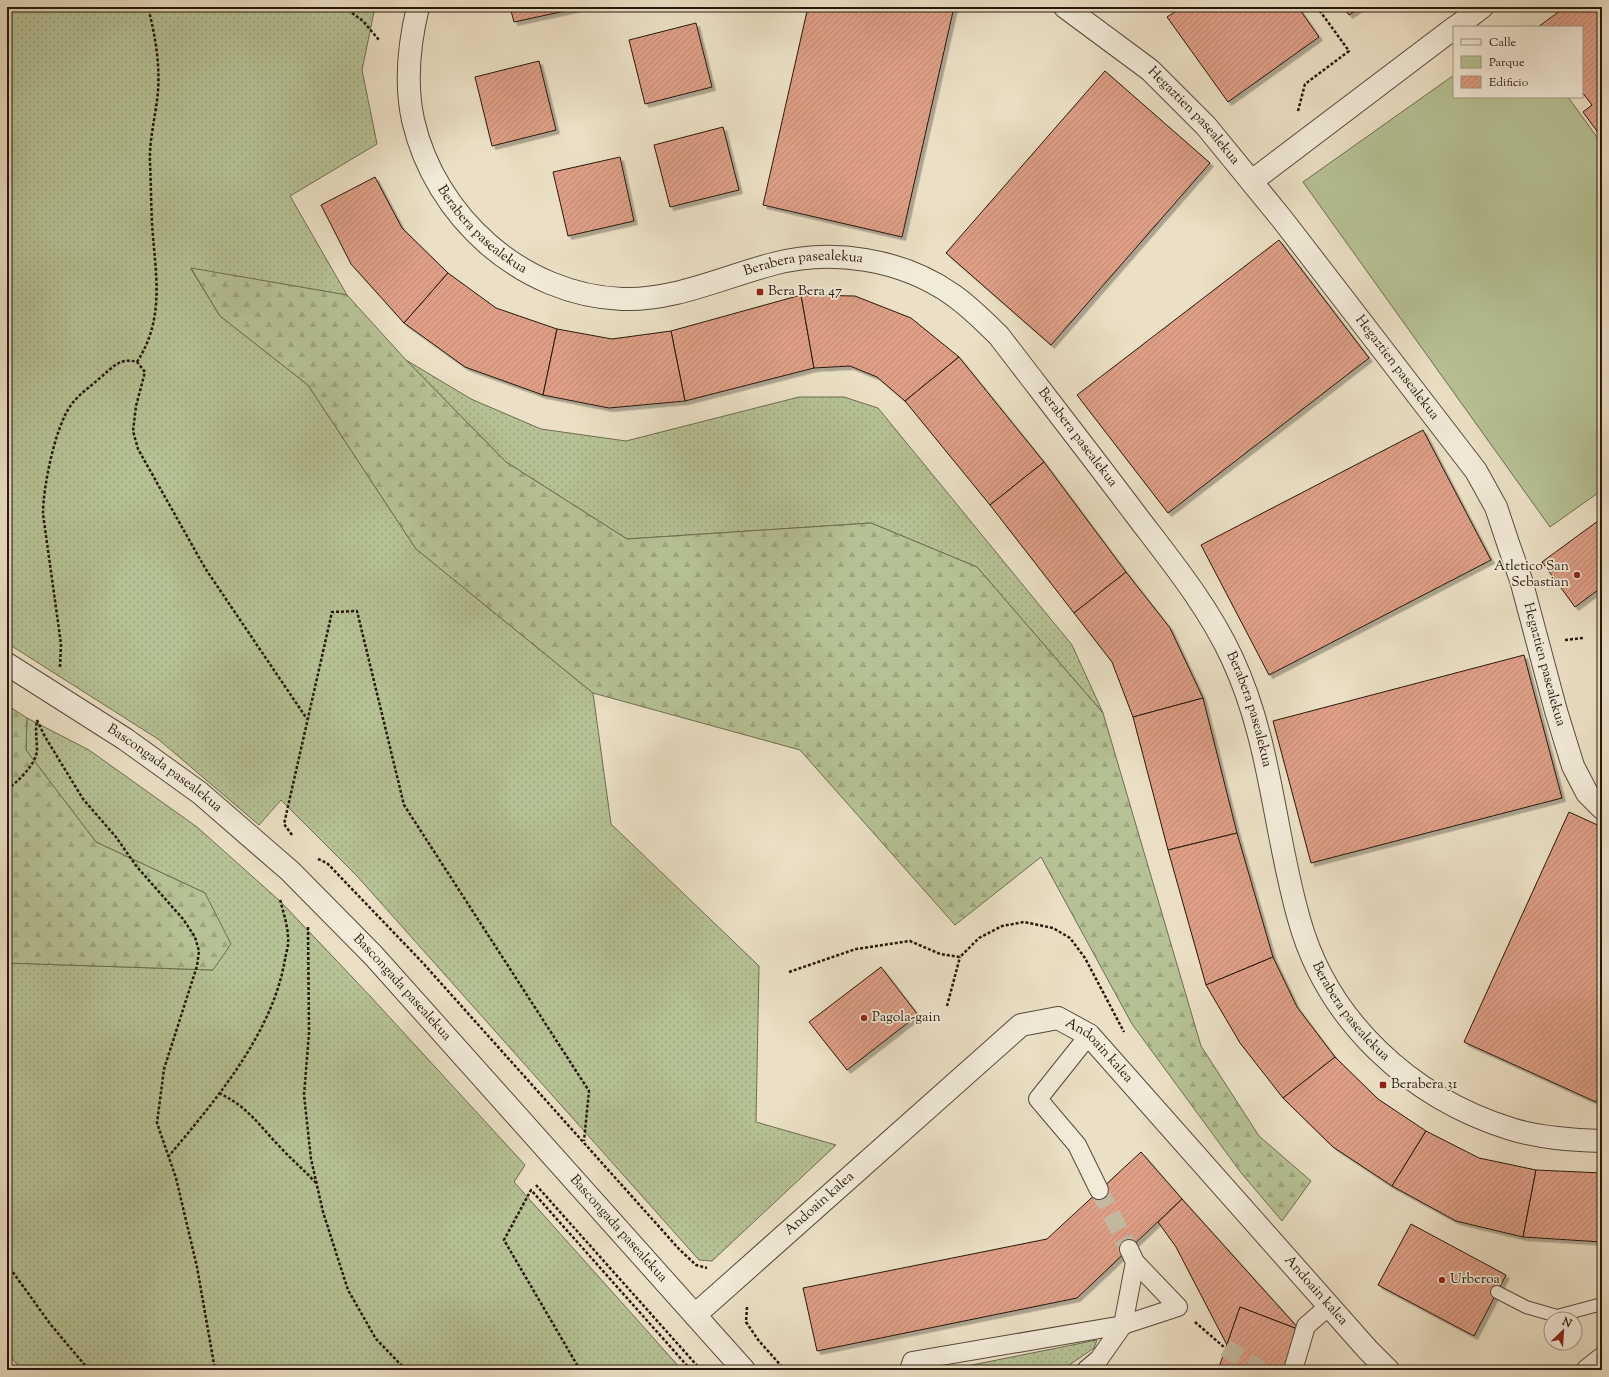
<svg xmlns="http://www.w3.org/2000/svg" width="1609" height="1377" viewBox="0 0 1609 1377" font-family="'Sorts Mill Goudy',serif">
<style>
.grass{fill:url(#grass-dots);stroke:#6e6d51}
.forest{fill:url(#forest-firs);stroke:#6e6d51}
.park{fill:#b6c295;stroke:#6e6d51}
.building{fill:url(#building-hatch);stroke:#27180d;filter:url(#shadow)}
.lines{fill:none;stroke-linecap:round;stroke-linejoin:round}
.pedestrian-tunnel{stroke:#c4b8a0;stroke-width:18;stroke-dasharray:18 9;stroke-linecap:butt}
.service-casing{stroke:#584a3b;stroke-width:14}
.pedestrian-casing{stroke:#584a3b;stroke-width:20}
.minor-casing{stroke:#584a3b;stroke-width:24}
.path{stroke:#27180d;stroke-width:2.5;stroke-dasharray:3 2;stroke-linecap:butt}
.service{stroke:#f2ebd9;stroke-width:12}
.pedestrian{stroke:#f2ebd9;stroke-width:18}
.minor{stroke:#f2ebd9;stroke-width:22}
.poi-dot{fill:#8f2418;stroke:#f2ebd9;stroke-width:1.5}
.labels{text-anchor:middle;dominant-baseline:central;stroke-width:3.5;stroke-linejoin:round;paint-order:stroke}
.street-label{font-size:14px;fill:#27180d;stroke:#f2ebd9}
.poi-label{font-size:14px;fill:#27180d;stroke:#f2ebd9;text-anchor:start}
</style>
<defs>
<pattern id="grass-dots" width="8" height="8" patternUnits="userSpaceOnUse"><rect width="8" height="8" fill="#b6c295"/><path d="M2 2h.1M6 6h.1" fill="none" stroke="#9ca67f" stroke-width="1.8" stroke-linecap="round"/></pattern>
<pattern id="forest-firs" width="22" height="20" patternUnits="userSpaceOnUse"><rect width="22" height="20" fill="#b6c295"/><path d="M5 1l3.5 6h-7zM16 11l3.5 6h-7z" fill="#9ca67f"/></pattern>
<pattern id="building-hatch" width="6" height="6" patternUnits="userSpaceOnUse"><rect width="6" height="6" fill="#de9f86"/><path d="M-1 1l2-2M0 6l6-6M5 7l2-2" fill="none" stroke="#be8872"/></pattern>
<filter id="shadow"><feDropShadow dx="3.5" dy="3.5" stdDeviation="0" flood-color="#0004"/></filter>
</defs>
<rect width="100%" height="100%" fill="#ebe0c5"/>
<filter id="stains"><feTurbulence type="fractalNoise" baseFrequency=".005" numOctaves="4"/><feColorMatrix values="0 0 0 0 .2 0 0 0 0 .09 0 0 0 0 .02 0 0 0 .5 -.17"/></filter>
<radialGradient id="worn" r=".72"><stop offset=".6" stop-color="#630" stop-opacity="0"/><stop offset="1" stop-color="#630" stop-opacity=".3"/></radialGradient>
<!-- grass -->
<g class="grass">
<path d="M7,7H375L362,70L377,144L290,196L347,295L191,269L220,316L308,385L416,549L593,693L611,824L759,966L756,1122L836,1145L712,1261L699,1260L357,876L281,800L259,825L158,739L7,643Z"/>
<path d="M406,360L471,399L541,429L626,441L799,397H844L878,408L1072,645L1103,713L977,567L871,523L627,539L506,462Z"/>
<path d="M27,718L89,750L197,827L281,902L370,996L525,1165L514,1182L682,1370H22L7,1353V963L213,970L205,893L96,842L26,750Z"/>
<path d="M1097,1340L1094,1348L1062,1370H947Z"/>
</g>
<!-- forest -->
<g class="forest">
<path d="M191,268L347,295L406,360L506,462L627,539L871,523L977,567L1103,713L1201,1046L1259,1136L1311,1181L1282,1221L1242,1174L1132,1024L1041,857L955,925L800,750L593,693L416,549L308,385L220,316Z"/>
<path d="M7,705L27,718L26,750L96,842L205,893L231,944L213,970L7,963Z"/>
</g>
<!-- park -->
<path class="park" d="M1454,75V97H1568L1602,144V490L1550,527L1303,182Z"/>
<!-- building -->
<g class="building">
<path d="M510,7H579V8L514,22Z"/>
<path d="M808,7H954L902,237L763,205Z"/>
<path d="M1182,7H1298L1319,37L1228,102L1167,17Z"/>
<path d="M1343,7H1361L1349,15Z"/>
<path d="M1565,7H1602V138L1583,112L1592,105L1582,92V27H1538Z"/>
<path d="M696,23L712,87L645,104L629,40Z"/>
<path d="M539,61L556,130L492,146L475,77Z"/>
<path d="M1105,71L1210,163L1051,345L946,253Z"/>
<path d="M723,127L739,190L670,207L654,145Z"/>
<path d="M620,157L634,221L568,236L553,172Z"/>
<path d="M375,177L402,228L448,273L404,323L351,264L321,205Z"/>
<path d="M1279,240L1369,358L1168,513L1077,395Z"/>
<path d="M448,273L496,308L557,329L543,395L465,367L404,323Z"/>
<path d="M801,295L814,368L685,401L671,331Z"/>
<path d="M801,295L855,296L911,318L959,357L905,401L877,377L850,366L814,368Z"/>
<path d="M557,329L612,339L671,331L685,401L609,408L543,395Z"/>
<path d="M959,357L1044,462L990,505L905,401Z"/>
<path d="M1423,430L1491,560L1269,675L1201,545Z"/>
<path d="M1044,462L1126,572L1074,613L990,505Z"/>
<path d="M1602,518V587L1575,607L1542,562Z"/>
<path d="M1126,572L1170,628L1203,698L1133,717L1112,662L1074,613Z"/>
<path d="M1524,655L1562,798L1311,863L1273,721Z"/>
<path d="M1203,698L1237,833L1168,850L1133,717Z"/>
<path d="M1569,812L1602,827V1088L1596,1102L1464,1042Z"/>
<path d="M1237,833L1273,957L1206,985L1168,850Z"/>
<path d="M1273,957L1297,1007L1335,1057L1283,1098L1240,1043L1206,985Z"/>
<path d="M881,967L918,1015L847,1070L809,1022Z"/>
<path d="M1335,1057L1378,1099L1426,1131L1392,1186L1333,1147L1283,1098Z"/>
<path d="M1426,1131L1479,1158L1536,1170L1523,1237L1456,1221L1392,1186Z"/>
<path d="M1141,1152L1182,1199L1077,1298L817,1351L803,1288L1047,1239Z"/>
<path d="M1536,1170L1602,1173V1242L1523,1237Z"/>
<path d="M1182,1199L1300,1330L1240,1307L1227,1345L1176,1247L1158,1222Z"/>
<path d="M1411,1224L1506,1275L1474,1336L1378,1285Z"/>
<path d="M1240,1307L1300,1330L1287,1370H1218Z"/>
</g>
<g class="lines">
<!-- pedestrian-tunnel -->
<g class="pedestrian-tunnel">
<path d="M1099,1190L1129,1249"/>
<path d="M1225,1348L1261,1370"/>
</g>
<!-- service casing -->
<g class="service-casing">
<path id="service" d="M1497,1292L1526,1307L1557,1316L1602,1304"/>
</g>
<!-- pedestrian casing -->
<g class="pedestrian-casing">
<g id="pedestrian">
<path d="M1089,1035L1038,1099L1077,1145L1099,1190"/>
<path d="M909,1370L912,1361L1123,1325L1178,1307L1135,1262"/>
<path d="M1086,1370L1099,1359L1123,1325L1135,1262L1129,1249"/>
<path d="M1293,1370L1306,1326L1329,1306"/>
</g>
</g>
<!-- minor casing -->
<g class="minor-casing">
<g id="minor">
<path id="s1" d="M418,7C409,44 405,83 413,120C435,217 522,295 622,299C674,301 723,277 773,264C832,248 902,259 953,295C970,307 984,321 999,336C1045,396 1091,455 1136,515C1171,561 1208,606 1232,658C1271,741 1274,832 1299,919C1327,1021 1411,1098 1511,1129C1540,1138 1572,1140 1602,1141"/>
<path id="s2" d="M1065,7L1150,70L1206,126L1282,219L1476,471L1496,507L1509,546L1521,580L1556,711L1573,766L1587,793L1602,808"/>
<path d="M1456,27L1482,7"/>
<path d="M1252,181L1454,28"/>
<path id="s3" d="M7,664L125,739L200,793L290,871L373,955L744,1370"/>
<path id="s4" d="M695,1315L1021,1025L1058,1018L1089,1035L1368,1350L1388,1370"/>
<path d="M1588,1370L1602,1359"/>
</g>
</g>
<!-- path -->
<g class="path">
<path d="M344,7L363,21L379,40"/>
<path d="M1298,111L1305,84L1349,51L1317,7"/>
<path d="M137,362C166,317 155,272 152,223C151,203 151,183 150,163C149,139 156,115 158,91C160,62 155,35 148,7"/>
<path d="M1565,640L1583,638"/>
<path d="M60,667L61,644L43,514C43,487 55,427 71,405C78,395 91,386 100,378C113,367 120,357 137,362L145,372L136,406L133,431L138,449L205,568L307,719"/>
<path d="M37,720L44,735L83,799L116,837L137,867L183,919L195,937L199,951L197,966L164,1069L157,1123L176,1178L197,1267L215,1370"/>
<path d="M7,789C17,783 36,764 37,751C37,740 35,730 37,720"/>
<path d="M292,835L284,824L332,612L357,611L404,805L589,1091L584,1141"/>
<path d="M318,859L327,863L422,962L679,1249L696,1265L707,1268"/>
<path d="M308,927L309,1033L304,1095L311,1159L323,1212L348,1290L376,1339L406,1370"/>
<path d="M789,972L856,949L910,941L940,954L960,957L979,938L1002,926L1024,922L1053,928L1070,938L1085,958L1124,1032"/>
<path d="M947,1006L960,957"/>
<path d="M219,1093C248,1107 258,1124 279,1146C291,1159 304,1170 316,1183"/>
<path d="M168,1157C215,1101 273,1033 285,959C286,953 289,945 288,938C288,926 283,912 280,899"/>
<path d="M536,1185L701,1370"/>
<path d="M7,1264L51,1325L89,1370"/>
<path d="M747,1307L746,1322L759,1341L785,1370"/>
<path d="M1195,1322L1225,1348"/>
<path d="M580,1370L504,1240L531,1190L691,1370"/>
</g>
<!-- service -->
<use href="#service" class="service"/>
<!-- pedestrian -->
<use href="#pedestrian" class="pedestrian"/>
<!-- minor -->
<use href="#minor" class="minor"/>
</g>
<!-- markers -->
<g class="poi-dot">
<rect x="756" y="288" width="8" height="8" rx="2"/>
<circle cx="1577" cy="575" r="4"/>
<circle cx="864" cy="1018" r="4"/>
<rect x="1379" y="1081" width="8" height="8" rx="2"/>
<circle cx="1442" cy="1280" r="4"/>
</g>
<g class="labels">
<!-- street labels -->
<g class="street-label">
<text stroke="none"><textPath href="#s2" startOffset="169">Hegaztien pasealekua</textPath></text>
<text stroke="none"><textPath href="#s1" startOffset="247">Berabera pasealekua</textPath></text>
<text stroke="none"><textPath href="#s1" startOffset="595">Berabera pasealekua</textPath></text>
<text stroke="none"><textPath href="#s2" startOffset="493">Hegaztien pasealekua</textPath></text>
<text stroke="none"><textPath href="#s1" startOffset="943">Berabera pasealekua</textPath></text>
<text stroke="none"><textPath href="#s2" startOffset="829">Hegaztien pasealekua</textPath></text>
<text stroke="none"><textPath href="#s1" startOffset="1267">Berabera pasealekua</textPath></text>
<text stroke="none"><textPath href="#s3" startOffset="189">Bascongada pasealekua</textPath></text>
<text stroke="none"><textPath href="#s3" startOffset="513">Bascongada pasealekua</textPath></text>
<text stroke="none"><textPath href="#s1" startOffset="1590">Berabera pasealekua</textPath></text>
<text stroke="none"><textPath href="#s4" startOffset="527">Andoain kalea</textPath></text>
<text stroke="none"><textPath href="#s4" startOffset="167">Andoain kalea</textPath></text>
<text stroke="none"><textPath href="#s3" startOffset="837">Bascongada pasealekua</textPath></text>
<text stroke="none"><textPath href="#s4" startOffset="851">Andoain kalea</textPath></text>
</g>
<!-- poi labels -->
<g class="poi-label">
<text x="768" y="292">Bera Bera 47</text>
<text x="1569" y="567" text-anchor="end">Atletico San<tspan x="1569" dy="16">Sebastian</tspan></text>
<text x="872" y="1018">Pagola-gain</text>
<text x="1391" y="1085">Berabera 31</text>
<text x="1450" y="1280">Urberoa</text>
</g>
</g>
<!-- margin -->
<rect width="1609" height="1377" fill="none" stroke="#ebe0c5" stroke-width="24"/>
<rect x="8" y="8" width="1593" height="1361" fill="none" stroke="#27180d" stroke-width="2"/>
<rect x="12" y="12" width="1585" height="1353" fill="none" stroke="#27180d"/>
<!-- legend -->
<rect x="1453" y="26" width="130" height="72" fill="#f2ebd9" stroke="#a19787"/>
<rect x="1461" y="39" width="20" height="6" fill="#f2ebd9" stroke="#a19787"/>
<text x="1489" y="46" font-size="12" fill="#27180d">Calle</text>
<rect x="1461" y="56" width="20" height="12" fill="#b6c295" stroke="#a19787"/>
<text x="1489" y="66" font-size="12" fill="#27180d">Parque</text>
<rect x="1461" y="76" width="20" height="12" fill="url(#building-hatch)" stroke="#a19787"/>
<text x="1489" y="86" font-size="12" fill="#27180d">Edificio</text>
<!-- north arrow -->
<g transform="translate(1563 1331) rotate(25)"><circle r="19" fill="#f2ebd9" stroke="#a19787"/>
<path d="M0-3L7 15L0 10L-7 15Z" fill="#8f2418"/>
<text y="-6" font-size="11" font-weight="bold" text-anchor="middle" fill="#27180d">N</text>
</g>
<rect width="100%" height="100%" filter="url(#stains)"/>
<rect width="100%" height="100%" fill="url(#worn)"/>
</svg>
